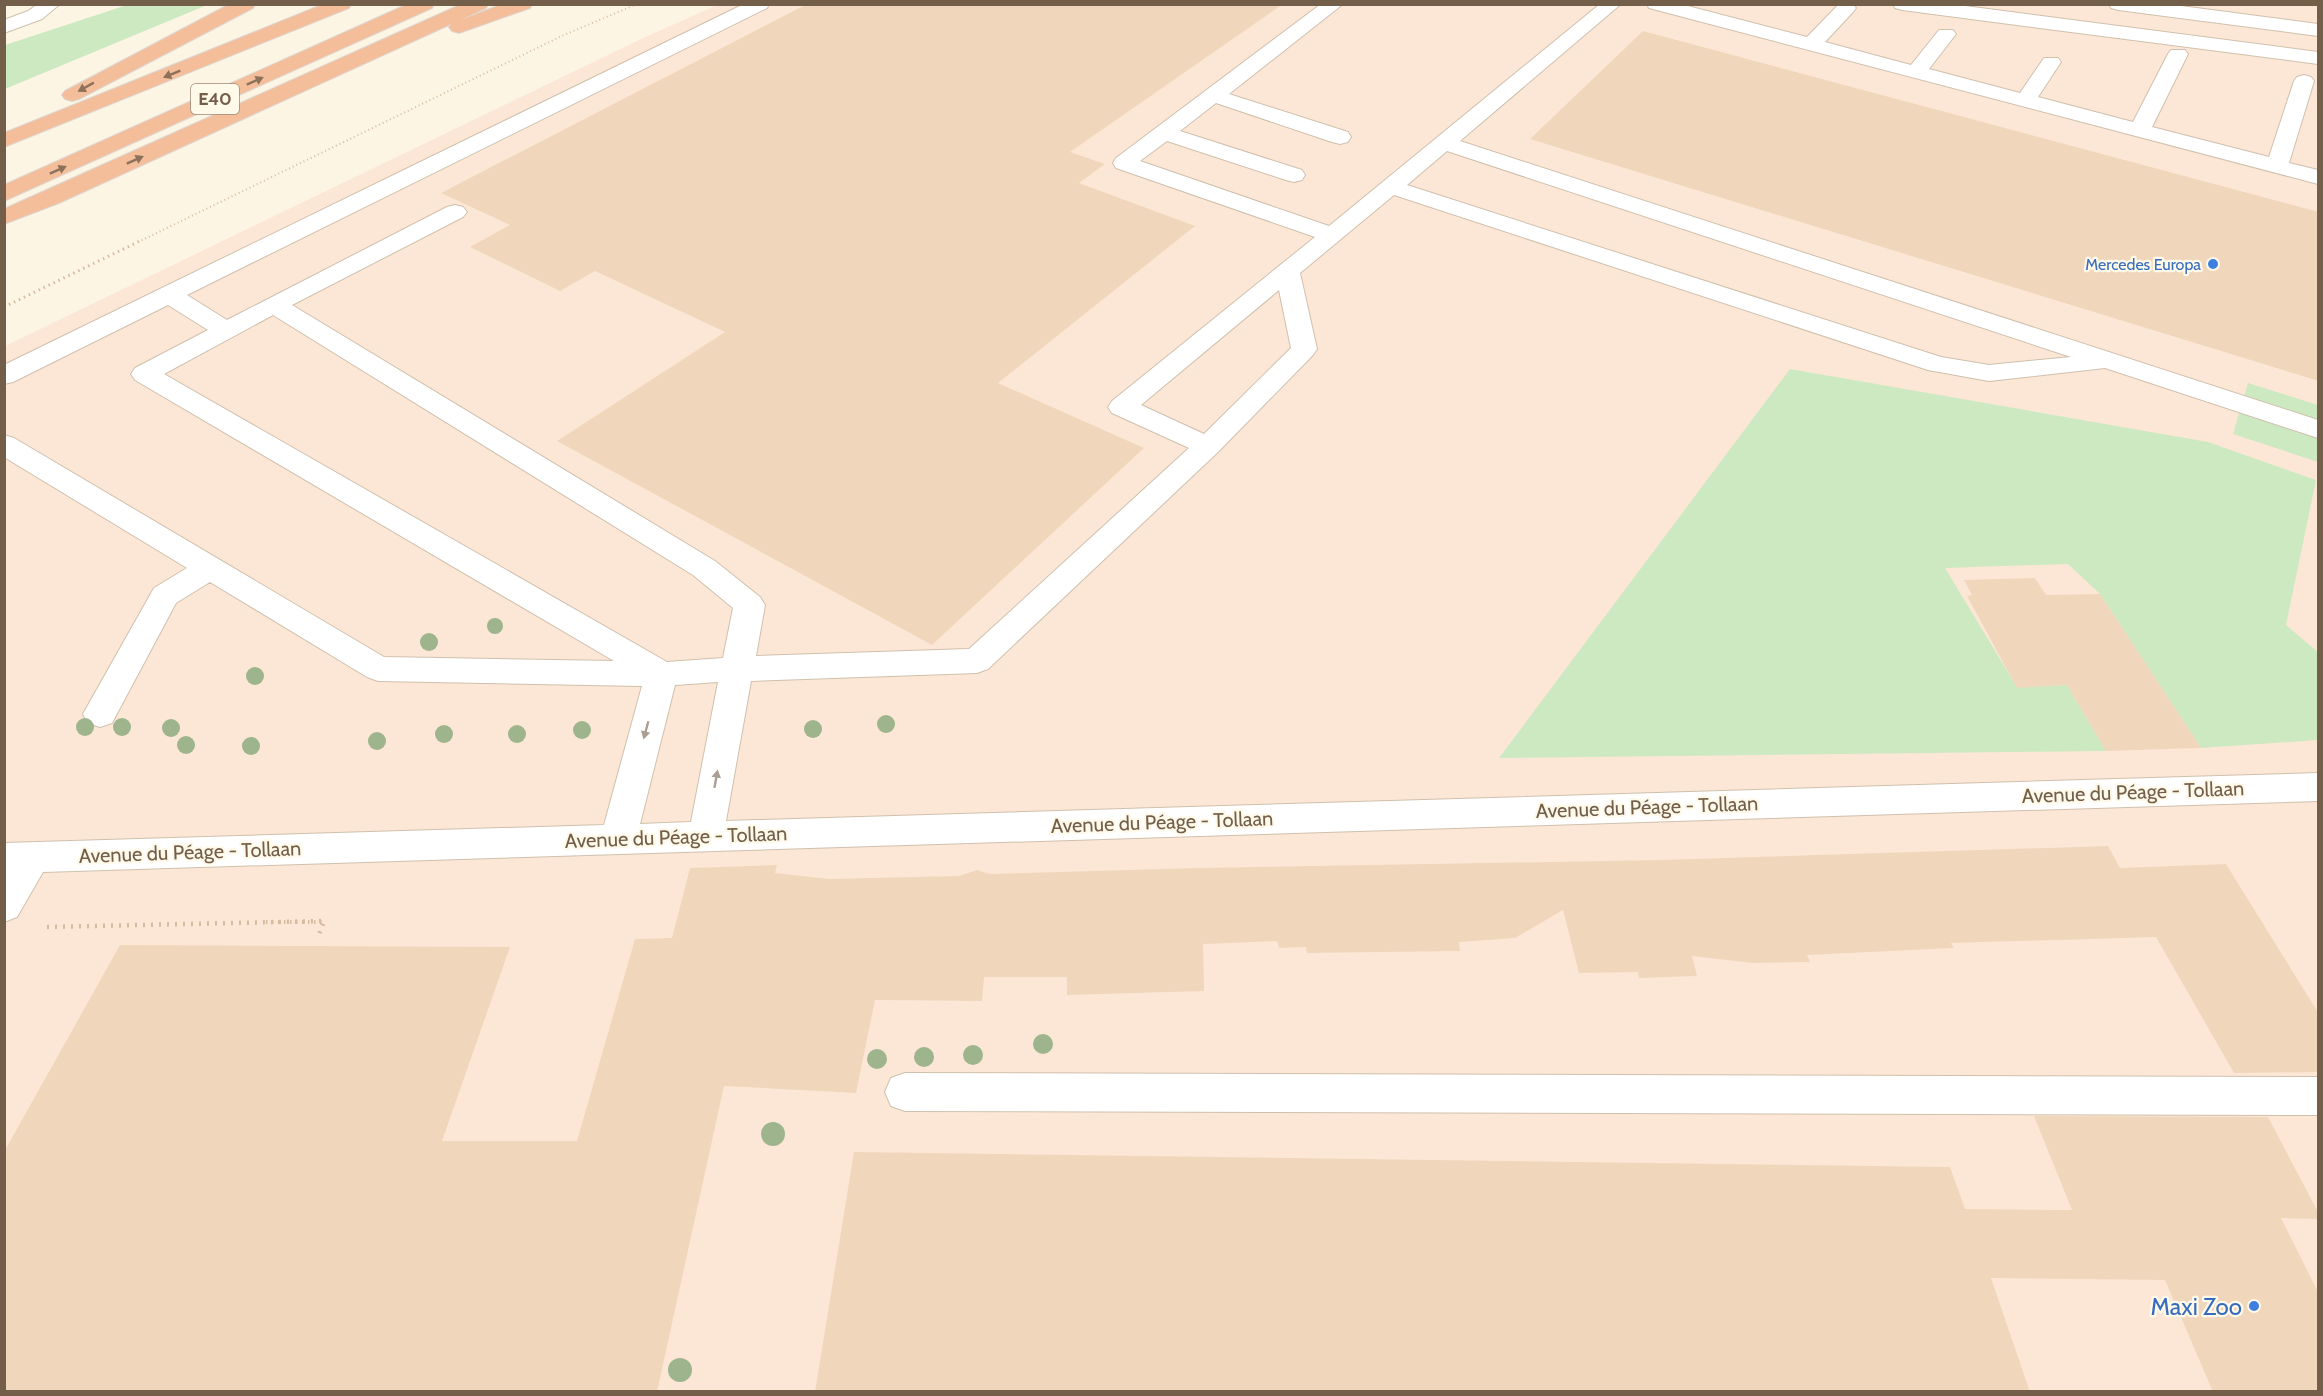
<svg xmlns="http://www.w3.org/2000/svg" width="2323" height="1396" viewBox="0 0 2323 1396" font-family="Cabin,sans-serif">
<style>
.commercial{fill:#fce7d7}
.green{fill:#cde9c2}
.building{fill:#f0d7bb}
.lines{fill:none;stroke-linecap:round;stroke-linejoin:round}
.minor-casing{stroke:#cfc0ad;stroke-width:2}
.highway-casing{stroke:#ddd8d4;stroke-width:2}
.path-far3{stroke:#d5bb9f;stroke-width:2;stroke-dasharray:1 3;stroke-linecap:butt}
.path-far2{stroke:#d5bb9f;stroke-width:3;stroke-dasharray:1.5 4;stroke-linecap:butt}
.path-far1{stroke:#d5bb9f;stroke-width:4;stroke-dasharray:1.5 4.5;stroke-linecap:butt}
.path{stroke:#d5bb9f;stroke-width:4.5;stroke-dasharray:2 6;stroke-linecap:butt}
.minor{fill:#fff;fill-rule:evenodd}
.highway{fill:#f4be9b;fill-rule:evenodd}
.tree{fill:#9db48c}
.oneway{fill:#8d715a}
.oneway2{fill:#ab9e92}
.shop-dot{fill:#3f7fe0;stroke:#fff9e9;stroke-width:2}
.labels{text-anchor:middle;dominant-baseline:central;stroke-width:4.5;stroke-linejoin:round;paint-order:stroke}
.far-shop-label{font-size:16px;fill:#366cbe;stroke:#fff9e9;text-anchor:end}
.shield{fill:#fff9e9;stroke:#9d8c7a;stroke-width:1.5}
.shield-label{font-size:18px;font-weight:bold;fill:#735e4a}
.street-label{font-size:20px;fill:#735e4a;stroke:#fff9e9}
.near-shop-label{font-size:24px;fill:#366cbe;stroke:#fff9e9;text-anchor:end}
</style>
<rect width="100%" height="100%" fill="#fcf5e3"/>
<!-- commercial -->
<path class="commercial" d="M717,5H2318V1391L5,1392V346L641,39Z"/>
<!-- green -->
<g class="green">
<path d="M127,5H207L5,89V45Z"/>
<path d="M1790,369L2208,442L2316,480L2286,625L2318,652V740L2201,748L2100,594L2068,564L1945,568L2017,687L2067,685L2106,751L1499,758Z"/>
<path d="M2248,383L2318,405V462L2233,434Z"/>
</g>
<!-- building -->
<g class="building">
<path d="M807,4H1283L1070,152L1105,164L1079,183L1195,226L998,383L1144,448L932,645L557,441L725,332L595,271L560,291L470,247L510,225L441,193Z"/>
<path d="M1643,31L2319,212V381L1530,139Z"/>
<path d="M2035,578L2046,595L2100,594L2201,748L2106,751L2067,685L2017,688L1967,596L1972,595L1964,580Z"/>
<path d="M2108,846L2120,868L2226,864L2319,1014V1072L2234,1073L2156,937L1951,943L1954,948L1807,955L1810,962L1753,963L1692,956L1697,976L1639,978L1638,972L1579,973L1563,910L1515,938L1459,942L1460,951L1307,953L1306,947L1279,948L1277,941L1203,944L1204,991L1067,995V977H984L982,1001L875,1000L856,1093L724,1086L657,1392H4V1152L120,945L510,947L442,1141H577L635,939L672,938L690,868L777,865L775,873L829,879L959,876L977,870L990,874L1198,868L1662,860Z"/>
<path d="M2034,1116L2268,1117L2319,1214V1219L2281,1218L2319,1294V1392H2213L2165,1280L1991,1278L2030,1392H815L854,1152L1950,1167L1965,1209L2072,1210Z"/>
</g>
<g class="lines">
<!-- minor casing -->
<g class="minor-casing">
<g id="minor">
<path d="M38,4H60L42,19L4,33V20L28,11Z"/>
<path d="M744,4H769L767,8L187,295L227,320L447,207L455,205L463,207L467,212L463,217L292,305L715,561L760,597L765,605L756,656L969,649L1189,448L1112,413L1108,407L1112,401L1315,237L1116,168L1113,163L1116,158L1321,4H1343L1229,94L1348,132L1351,137L1348,142L1340,144L1332,142L1216,103L1180,131L1302,170L1305,175L1302,180L1294,182L1286,180L1167,141L1140,161L1329,226L1600,4H1621L1460,141L2318,420V438L2105,368L1989,381L1928,370L1394,195L1300,273L1317,349L1313,355L1218,452L988,669L977,673L751,681L726,821L2318,773V801L43,872L17,917L4,922V843L604,825L642,686L378,681L367,677L210,582L176,603L112,723L100,727L88,723L83,714L154,588L187,568L4,457V435L14,438L384,657L614,661L135,380L131,374L135,368L208,330L168,305L13,382L4,384V365ZM1447,151L2071,357L1989,365L1941,357L1407,185ZM1279,290L1291,348L1204,434L1141,405ZM273,315L693,575L733,608L723,658L667,662L164,374ZM718,682L691,822L640,824L675,685Z"/>
<path d="M1647,4H1680L1807,37L1839,4H1853L1856,8L1853,12L1825,42L1911,65L1939,30H1953L1956,34L1929,69L2020,93L2044,58H2058L2061,62L2038,97L2133,122L2168,54L2171,50H2185L2188,54L2152,127L2269,157L2294,81L2297,77L2304,75L2311,77L2314,81L2289,163L2318,170V184L1649,8Z"/>
<path d="M1893,4H1950L2318,52V64L1902,10L1895,8Z"/>
<path d="M2109,4H2166L2318,24V36L2118,10L2111,8Z"/>
<path d="M905,1073L2318,1077V1115L905,1111L891,1106L885,1092L891,1078Z"/>
</g>
</g>
<!-- highway casing -->
<g class="highway-casing">
<g id="highway">
<path d="M230,4H255L253,8L79,99L72,101L65,99L62,95L65,91Z"/>
<path d="M324,4H351L349,8L4,147V133Z"/>
<path d="M408,4H434L432,8L4,201V185Z"/>
<path d="M462,4H488L486,8L458,21L503,4H532L530,8L459,33L452,31L449,27L451,24L59,203L4,224V209Z"/>
</g>
</g>
<!-- path-far3 -->
<path class="path-far3" d="M138,242L564,35L637,4"/>
<!-- path-far2 -->
<path class="path-far2" d="M4,307L142,240"/>
<!-- path-far1 -->
<path class="path-far1" d="M266,922H324"/>
<!-- path -->
<path class="path" d="M47,927L324,921L318,937"/>
<!-- minor -->
<use href="#minor" class="minor"/>
<!-- highway -->
<use href="#highway" class="highway"/>
</g>
<!-- trees -->
<g class="tree">
<circle cx="495" cy="626" r="8"/>
<circle cx="429" cy="642" r="9"/>
<circle cx="255" cy="676" r="9"/>
<circle cx="886" cy="724" r="9"/>
<circle cx="85" cy="727" r="9"/>
<circle cx="122" cy="727" r="9"/>
<circle cx="171" cy="728" r="9"/>
<circle cx="813" cy="729" r="9"/>
<circle cx="582" cy="730" r="9"/>
<circle cx="444" cy="734" r="9"/>
<circle cx="517" cy="734" r="9"/>
<circle cx="377" cy="741" r="9"/>
<circle cx="186" cy="745" r="9"/>
<circle cx="251" cy="746" r="9"/>
<circle cx="1043" cy="1044" r="10"/>
<circle cx="973" cy="1055" r="10"/>
<circle cx="924" cy="1057" r="10"/>
<circle cx="877" cy="1059" r="10"/>
<circle cx="773" cy="1134" r="12"/>
<circle cx="680" cy="1370" r="12"/>
</g>
<!-- one-way arrows -->
<defs><path id="oneway-solid" d="M-6-.8H1V-3.2L6.5 0L1 3.2V.8H-6Z" transform="scale(1.5)"/></defs>
<g class="oneway">
<use href="#oneway-solid" transform="translate(172 74) rotate(158)"/>
<use href="#oneway-solid" transform="translate(255 81) rotate(-24)"/>
<use href="#oneway-solid" transform="translate(86 87) rotate(151)"/>
<use href="#oneway-solid" transform="translate(135 160) rotate(-24)"/>
<use href="#oneway-solid" transform="translate(58 170) rotate(-24)"/>
</g>
<g class="oneway2">
<use href="#oneway-solid" transform="translate(646 730) rotate(105)"/>
<use href="#oneway-solid" transform="translate(716 779) rotate(-80)"/>
</g>
<!-- markers -->
<g class="shop-dot">
<circle cx="2213" cy="264" r="6"/>
<circle cx="2254" cy="1306" r="6"/>
</g>
<g class="labels">
<!-- far-shop labels -->
<g class="far-shop-label">
<text x="2201" y="264">Mercedes Europa</text>
</g>
<!-- shield labels -->
<rect class="shield" x="191" y="84" width="48" height="30" rx="4.5"/>
<g class="shield-label">
<text x="215" y="99">E40</text>
</g>
<!-- street labels -->
<g class="street-label">
<text transform="translate(2133 792) rotate(-2)">Avenue du Péage - Tollaan</text>
<text transform="translate(1647 807) rotate(-2)">Avenue du Péage - Tollaan</text>
<text transform="translate(1162 822) rotate(-2)">Avenue du Péage - Tollaan</text>
<text transform="translate(676 837) rotate(-2)">Avenue du Péage - Tollaan</text>
<text transform="translate(190 852) rotate(-2)">Avenue du Péage - Tollaan</text>
</g>
<!-- near-shop labels -->
<g class="near-shop-label">
<text x="2242" y="1306">Maxi Zoo</text>
</g>
</g>
<!-- border -->
<rect width="2323" height="1396" fill="none" stroke="#735e4a" stroke-width="12"/>
</svg>
